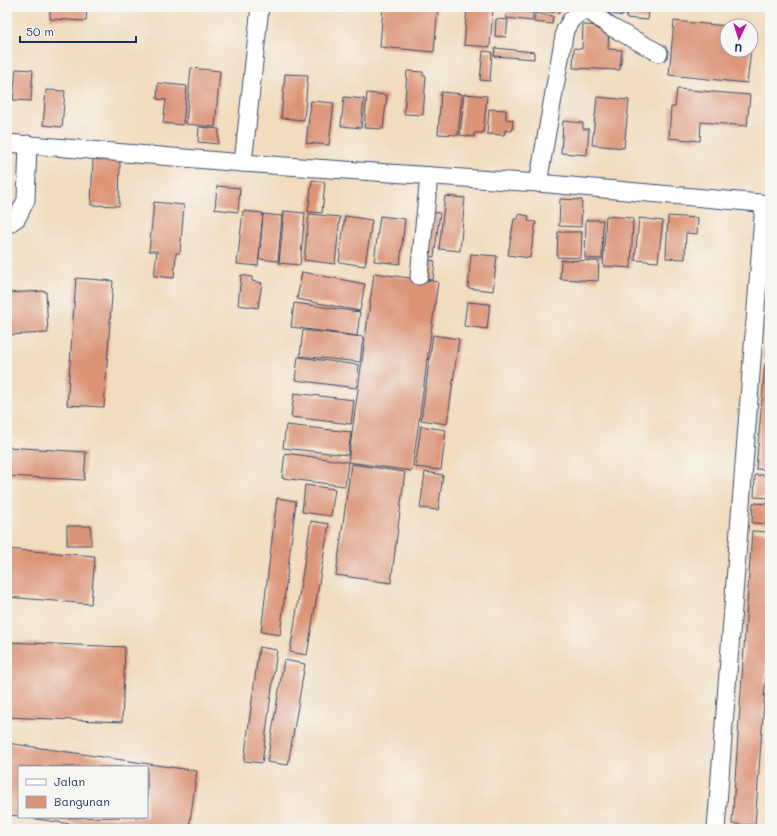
<svg xmlns="http://www.w3.org/2000/svg" width="777" height="836" viewBox="0 0 777 836" font-family="Mali,sans-serif">
<style>
.building{fill:#dc9477}
.lines{fill:none;stroke-linecap:round;stroke-linejoin:round}
.minor-casing{stroke:#3b496c;stroke-width:19}
.minor{stroke:#fff;stroke-width:17}
</style>
<rect width="100%" height="100%" fill="#f6f6f2"/>
<filter id="ink" filterUnits="userSpaceOnUse"><feTurbulence type="fractalNoise" baseFrequency=".025" numOctaves="2"/><feDisplacementMap in="SourceGraphic" scale="8" xChannelSelector="R" yChannelSelector="G"/><feConvolveMatrix kernelMatrix="1 2 1 2 8 2 1 2 1" color-interpolation-filters="sRGB"/></filter>
<filter id="wash" filterUnits="userSpaceOnUse"><feTurbulence type="fractalNoise" baseFrequency=".012" numOctaves="4" result="noise"/><feDisplacementMap in="SourceGraphic" scale="16" xChannelSelector="R" yChannelSelector="G"/><feGaussianBlur stdDeviation="0.9" result="paint"/><feColorMatrix in="noise" values="0 0 0 0 0 0 0 0 0 0 0 0 0 0 0 0 0 1.4 0 .05"/><feComposite in="paint" operator="in"/></filter>
<g filter="url(#wash)">
<rect width="100%" height="100%" fill="#f1dcbd"/>
<g id="blocks">
<!-- building -->
<g class="building">
<path d="M50,7H87L86,21L50,19Z"/>
<path d="M383,7H438L434,52L380,47Z"/>
<path d="M467,7H493L490,47L464,45Z"/>
<path d="M513,7H560L559,13L512,8Z"/>
<path d="M601,7H625L623,16L600,12Z"/>
<path d="M628,7H645V11H649L648,20L626,18Z"/>
<path d="M507,10L533,13L532,21L506,18Z"/>
<path d="M535,13L553,16L552,24L534,22Z"/>
<path d="M496,19L508,20L506,37L495,36Z"/>
<path d="M674,21L727,26V50H751L747,83L669,75Z"/>
<path d="M583,25L605,26L609,30L608,49L622,50L620,70L573,68L574,48L582,49Z"/>
<path d="M495,48L534,52V59L494,56Z"/>
<path d="M483,51L492,52L490,81L480,80Z"/>
<path d="M7,68H12L10,99H7Z"/>
<path d="M191,68L220,71L215,127L186,124Z"/>
<path d="M16,69L33,70L31,101L13,100Z"/>
<path d="M407,71L423,72V76H426L423,115L404,114Z"/>
<path d="M285,74L308,75L304,120L281,118Z"/>
<path d="M158,83L187,86L183,125L163,123L166,100L157,99Z"/>
<path d="M677,89L750,95L747,126L701,122L700,141L669,138L671,107H675Z"/>
<path d="M46,90L65,91L62,127L43,125Z"/>
<path d="M441,92L462,94L458,135L438,134Z"/>
<path d="M367,93L387,95L383,129L364,128Z"/>
<path d="M464,94L487,96L483,133H474V137L460,135Z"/>
<path d="M344,97L364,99L361,128L341,126Z"/>
<path d="M597,97L629,100L624,148L592,145Z"/>
<path d="M311,101L334,103L329,145L306,143Z"/>
<path d="M489,109L506,110V119L513,120L512,131L505,130L504,135L487,134Z"/>
<path d="M563,121L583,123V129H589L587,155L561,153Z"/>
<path d="M199,127L219,129L218,144L198,142Z"/>
<path d="M93,159L120,160L119,206L91,205Z"/>
<path d="M312,180L325,182L322,213L308,212Z"/>
<path d="M217,186L240,188L238,212L215,209Z"/>
<path d="M445,196L465,198L460,251L439,249Z"/>
<path d="M560,199L582,200L581,227L559,226Z"/>
<path d="M154,202L184,205L180,253H176L174,278L154,276L157,251H149Z"/>
<path d="M243,211L263,213L258,266L237,264Z"/>
<path d="M284,211L305,213L300,265L279,263Z"/>
<path d="M429,212L440,213L434,257L423,256Z"/>
<path d="M263,214L282,216L278,261L259,259Z"/>
<path d="M309,214L340,217L335,264L304,260Z"/>
<path d="M519,214L529,216L528,221L536,222L530,258L508,255L514,219H518Z"/>
<path d="M345,216L372,220L365,266L339,262Z"/>
<path d="M380,216L405,219L400,264L374,261Z"/>
<path d="M606,216L633,218L631,268L603,266Z"/>
<path d="M668,216L698,218L697,234L686,233L685,259L666,258Z"/>
<path d="M639,218L663,221L658,262L635,260Z"/>
<path d="M586,220H603L602,259L585,258Z"/>
<path d="M558,232H582L581,258L557,257Z"/>
<path d="M471,254L497,256L493,291L468,288Z"/>
<path d="M425,259L435,261L433,280L422,279Z"/>
<path d="M561,260L599,261L598,281L560,279Z"/>
<path d="M302,272L365,284L360,311L297,299Z"/>
<path d="M374,273L438,282L412,471L348,462Z"/>
<path d="M241,275L252,277V281L262,283L258,308L238,305Z"/>
<path d="M76,278L113,281L104,407L67,405Z"/>
<path d="M46,291L48,333L7,335V293Z"/>
<path d="M467,302L490,304L487,329L464,326Z"/>
<path d="M294,303L360,312L357,336L291,327Z"/>
<path d="M769,324H770V359H766Z"/>
<path d="M303,330L363,337L360,362L300,356Z"/>
<path d="M433,335L459,339L447,424L421,420Z"/>
<path d="M298,357L359,365L356,388L295,380Z"/>
<path d="M765,364H770V470L756,469Z"/>
<path d="M294,393L354,400L351,424L291,417Z"/>
<path d="M286,425L351,432L348,455L283,448Z"/>
<path d="M421,426L446,430L441,470L415,467Z"/>
<path d="M7,447L86,452L84,480L7,476Z"/>
<path d="M285,453L348,462L345,486L282,478Z"/>
<path d="M351,464L405,472L391,583L336,575Z"/>
<path d="M425,472L443,475L438,510L420,508Z"/>
<path d="M755,475H770V498L754,497Z"/>
<path d="M305,485L335,489L331,516L302,512Z"/>
<path d="M277,498L296,501L280,635L261,632Z"/>
<path d="M753,503L770,504V524L752,523Z"/>
<path d="M311,521L329,524L307,655L290,652Z"/>
<rect x="67" y="526" width="24" height="19"/>
<path d="M752,531L770,532V618L755,825L732,824Z"/>
<path d="M7,549L95,556L91,604L7,597Z"/>
<path d="M7,642L125,647L122,722L7,717Z"/>
<path d="M259,647L277,650L262,763L244,761Z"/>
<path d="M284,660L305,664L288,765L267,762Z"/>
<path d="M7,743L197,771L189,829H106L30,818L147,817V767H19V816L7,815Z"/>
</g>
</g>
</g>
<g filter="url(#ink)">
<use href="#blocks" fill-opacity="0" stroke="#3b496c" stroke-width="1"/>
<g class="lines">
<!-- minor casing -->
<g class="minor-casing">
<g id="minor">
<path d="M585,8L611,27L659,53"/>
<path d="M7,143L243,163L538,183L770,204"/>
<path d="M243,163L260,7"/>
<path d="M538,183L565,30L571,20L585,8V7"/>
<path d="M7,225L17,218L26,200L28,144"/>
<path d="M419,276L429,176"/>
<path d="M716,829L764,204"/>
</g>
</g>
<!-- minor -->
<use href="#minor" class="minor"/>
</g>
</g>
<!-- margin -->
<rect width="777" height="836" fill="none" stroke="#f6f6f2" stroke-width="24"/>
<!-- legend -->
<rect x="18" y="766" width="130" height="52" fill="#f6f6f2" stroke="#9ea6b7"/>
<rect x="26" y="779" width="20" height="6" fill="#ffffff" stroke="#9ea6b7"/>
<text x="54" y="786" font-size="12" fill="#1b2f5e">Jalan</text>
<rect x="26" y="796" width="20" height="12" fill="#dc9477" stroke="#9ea6b7"/>
<text x="54" y="806" font-size="12" fill="#1b2f5e">Bangunan</text>
<!-- north arrow -->
<g transform="translate(739 38) rotate(184)"><circle r="19" fill="#f6f6f2" stroke="#9ea6b7"/>
<path d="M0-3L7 15L0 10L-7 15Z" fill="#b5179e"/>
<text y="-6" font-size="11" font-weight="bold" text-anchor="middle" fill="#1b2f5e">U</text>
</g>
<!-- scale -->
<path d="M20 36v6h116v-6" fill="none" stroke="#1b2f5e" stroke-width="2"/>
<text x="26" y="36" font-size="12" fill="#1b2f5e" stroke="#f6f6f2" stroke-width="3" paint-order="stroke">50 m</text>
</svg>
